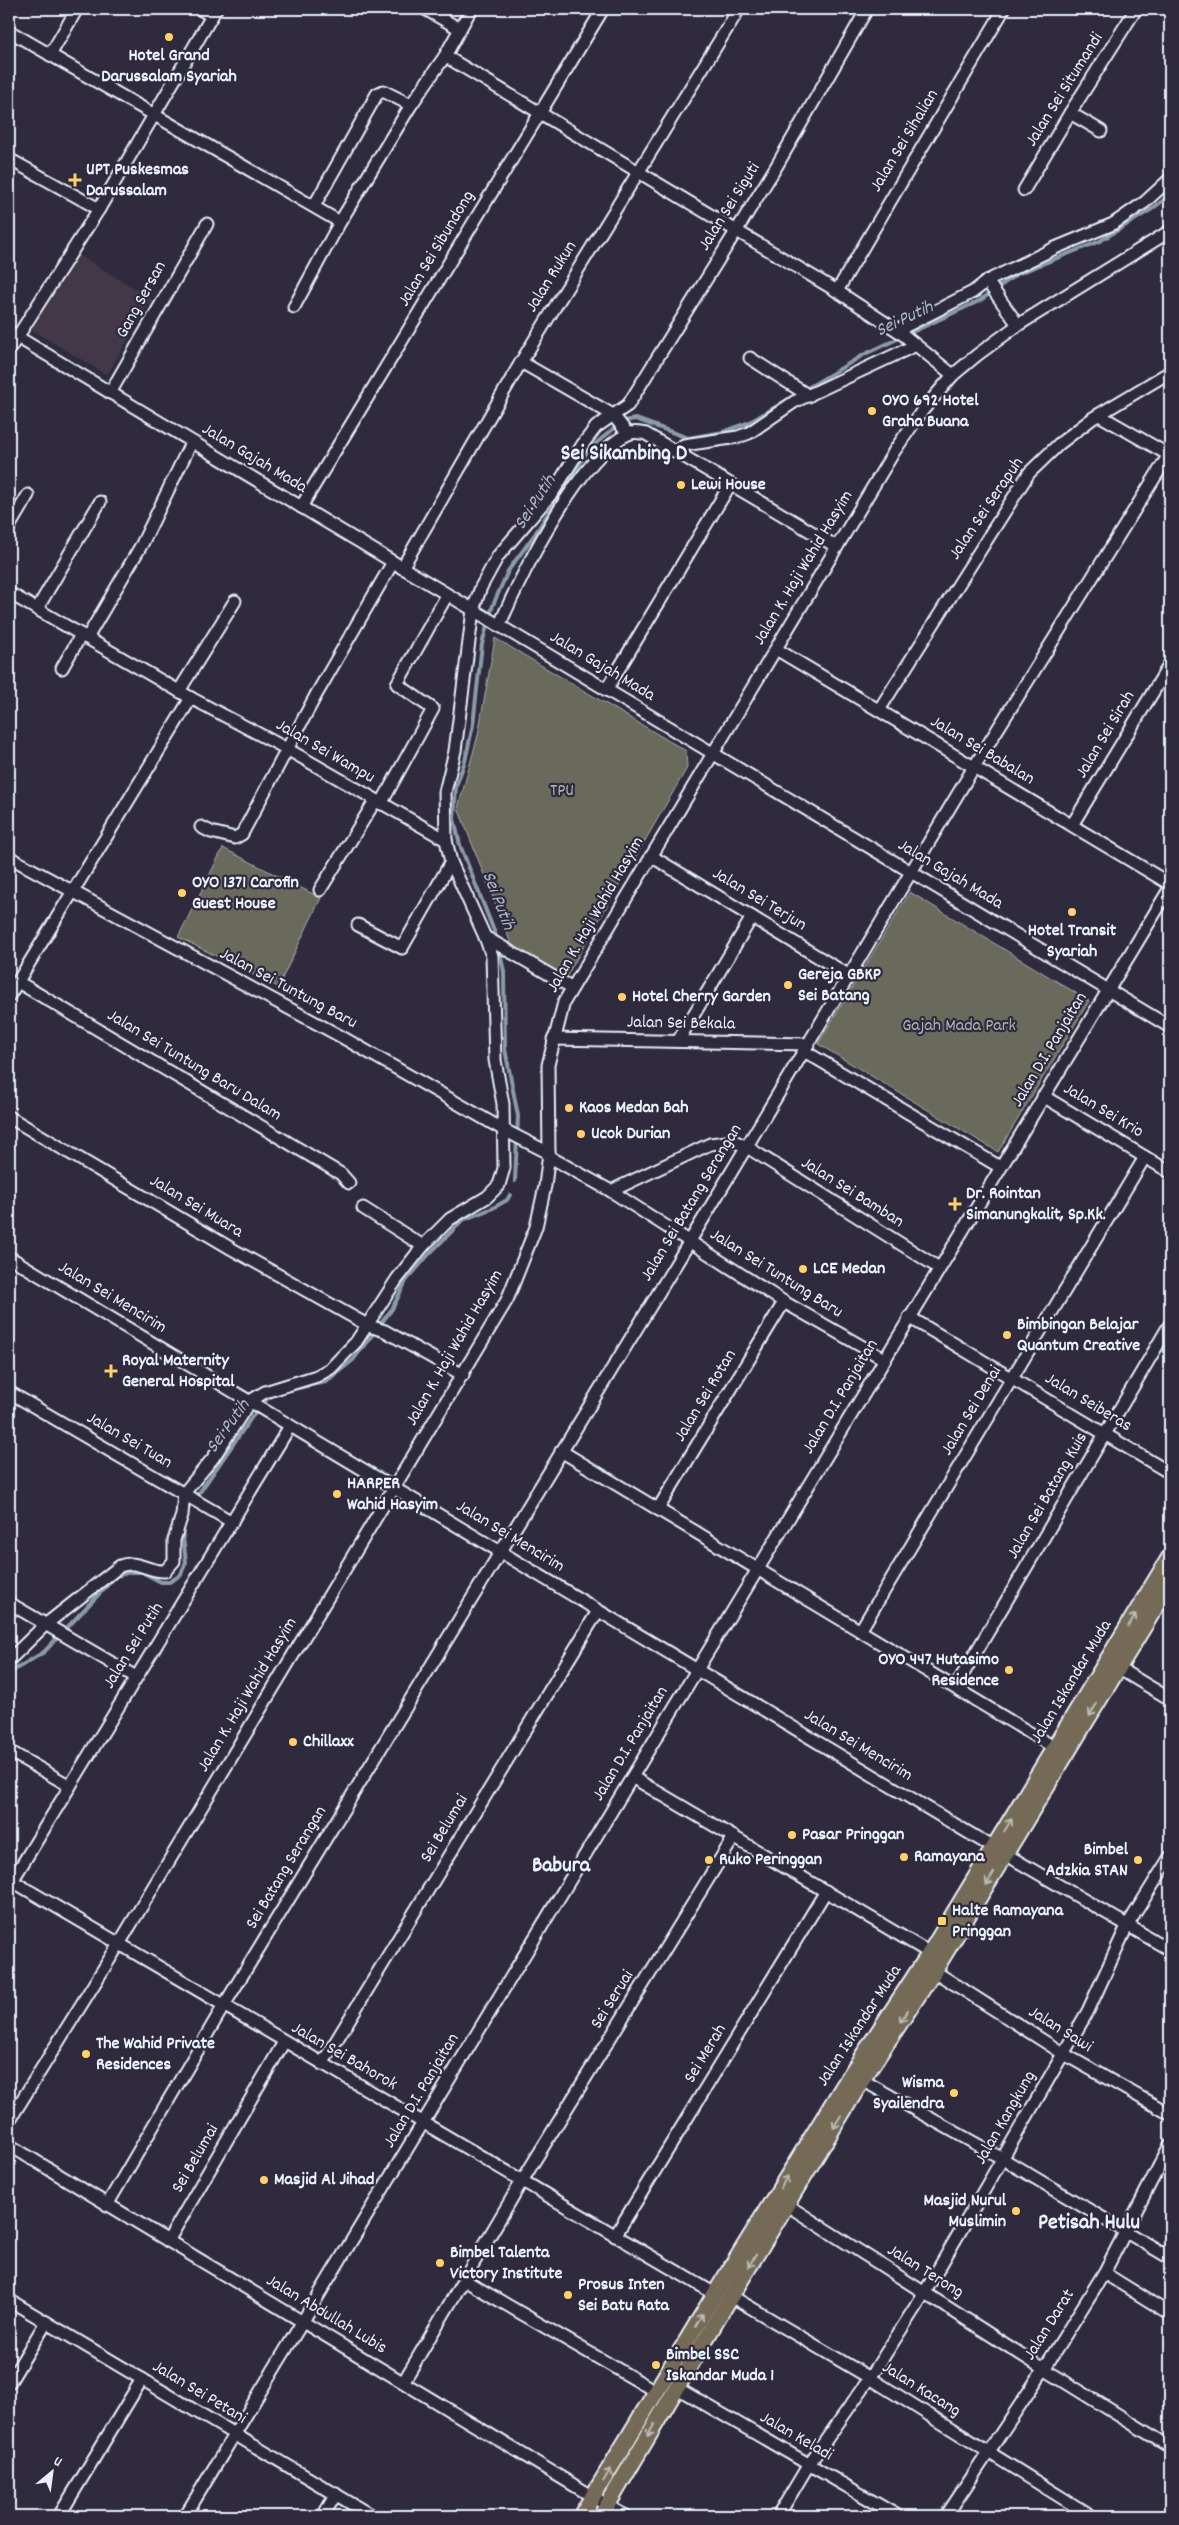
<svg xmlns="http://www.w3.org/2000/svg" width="1179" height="2525" viewBox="0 0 1179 2525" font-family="Dekko,sans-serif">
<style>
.built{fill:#433947}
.green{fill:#696b5c;stroke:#a8aeaa}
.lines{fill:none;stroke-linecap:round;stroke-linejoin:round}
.stream{stroke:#8a9ca9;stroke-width:4}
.minor-casing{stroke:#e8f1f8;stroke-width:15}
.major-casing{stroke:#e8f1f8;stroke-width:19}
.minor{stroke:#2f2a3d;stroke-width:11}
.major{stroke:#746b55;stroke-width:15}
.oneway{stroke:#babbb7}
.poi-dot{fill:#ffd166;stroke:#2f2a3d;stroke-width:2}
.labels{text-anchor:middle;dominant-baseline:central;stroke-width:4.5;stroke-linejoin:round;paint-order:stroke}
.poi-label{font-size:18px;font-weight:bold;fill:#e8f1f8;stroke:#2f2a3d;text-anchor:start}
.street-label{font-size:18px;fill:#e8f1f8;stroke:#2f2a3d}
.park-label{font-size:18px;fill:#afb5b2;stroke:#2f2a3d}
.water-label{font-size:19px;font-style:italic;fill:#aab9c4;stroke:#2f2a3d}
.district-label{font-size:22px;font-weight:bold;fill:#e8f1f8;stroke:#2f2a3d}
</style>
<rect width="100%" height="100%" fill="#2f2a3d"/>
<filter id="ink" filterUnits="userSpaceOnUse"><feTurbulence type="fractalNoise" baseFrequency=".02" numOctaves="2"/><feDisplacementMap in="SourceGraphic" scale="10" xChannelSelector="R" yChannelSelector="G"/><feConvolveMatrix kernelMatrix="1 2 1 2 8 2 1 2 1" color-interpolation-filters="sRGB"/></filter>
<g filter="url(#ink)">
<!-- built -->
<path class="built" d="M77,254L152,299L107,375L32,330Z"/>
<!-- green -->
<g class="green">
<path d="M495,638L686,751L687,768L565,979L513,949L458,808L478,735Z"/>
<path d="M223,848L321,898L278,987L178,937Z"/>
<path d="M910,892L1089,1001L998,1152L818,1044Z"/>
</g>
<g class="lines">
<!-- stream -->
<g class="stream">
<path d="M498,941L460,845L454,819L456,786L465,761L473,725L482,644L493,605L508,571L535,534L588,450L623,421L636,419L688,438L723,432L750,422L865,354L979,301L1017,274L1100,241L1152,209L1170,195"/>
<path d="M499,948L504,972L505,1049L518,1116L515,1181"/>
<path d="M288,1390L326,1382L353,1360L392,1309L406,1281L430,1253L463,1220L493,1208L507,1200L510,1195"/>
<path d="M186,1512L251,1418L268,1398L282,1392"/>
<path d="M9,1673L44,1652L116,1576L130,1572H142L161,1582H169L176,1578L181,1574L186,1562L182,1529"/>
</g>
<!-- minor casing -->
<g class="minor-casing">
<g id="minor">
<path d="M200,9L212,16"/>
<path d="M425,9L460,29"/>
<path d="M9,31L340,222"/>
<path d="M50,55L77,9"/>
<path d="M445,56L837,291L901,333L953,375"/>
<path d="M1070,113L1101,131"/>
<path d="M9,159L99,209"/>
<path d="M1024,190L1070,113L1136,9"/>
<path d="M314,206L377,94L383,91L411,105"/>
<path d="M987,281L1018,325"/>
<path d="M837,291L1004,9"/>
<path d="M294,307L340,222L411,105L445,56L471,9"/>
<path d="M898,330L973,292L987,281L1055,248L1113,224L1145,202L1170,179"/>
<path d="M9,332L1170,1027"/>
<path d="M9,350L99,209L216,9"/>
<path d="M750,358L809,396"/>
<path d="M521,362L613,415L628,434"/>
<path d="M110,393L207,224"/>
<path d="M1099,415L1169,455"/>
<path d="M674,451L684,445L738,437L749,433L794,402L916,345"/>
<path d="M301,507L603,9"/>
<path d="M9,527L28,495"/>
<path d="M402,568L521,362L739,9"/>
<path d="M9,593L191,698L287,749L446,840L451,862L485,937L571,987"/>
<path d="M37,609L100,502"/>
<path d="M499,626C521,576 578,457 628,434C634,431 640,433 646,434L837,547"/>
<path d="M87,638L142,544L191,443"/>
<path d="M776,649L1170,884"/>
<path d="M62,668L81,635"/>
<path d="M606,690L730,485"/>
<path d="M179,691L235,601"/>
<path d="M879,710L1029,473L1059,444L1093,418L1170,372"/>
<path d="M381,804L433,709L397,684L447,595"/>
<path d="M1072,825L1170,664"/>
<path d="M201,827L211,832L235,838L242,834L316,695L393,562"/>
<path d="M446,840L445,792L455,751L473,610L481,587L498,556L553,492L583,444L596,427L628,405L776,167L867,9"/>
<path d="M651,856L848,975"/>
<path d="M9,857L340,1036L504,1130L549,1153"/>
<path d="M320,890L375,801"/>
<path d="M358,925L402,948L451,862"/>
<path d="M18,982L341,1174L349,1183"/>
<path d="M9,996L191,698"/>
<path d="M553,1039L808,1044"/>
<path d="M678,1041L752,917"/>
<path d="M804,1051L1000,1167"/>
<path d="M1043,1096L1170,1172"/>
<path d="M9,1117L232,1249L369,1326L385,1331L463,1375"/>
<path d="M548,1156L611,1191L784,1302L884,1359"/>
<path d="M611,1191L710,1144L734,1141L747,1147L939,1268"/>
<path d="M363,1208L423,1246"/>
<path d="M9,1257L994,1848"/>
<path d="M909,1317L1170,1473"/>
<path d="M9,1392L232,1522"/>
<path d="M561,1451L1060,1751"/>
<path d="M658,1509L784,1302"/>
<path d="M9,1603L136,1677"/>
<path d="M860,1631L1145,1157"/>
<path d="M9,1660L45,1625L120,1566C137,1559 148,1572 165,1571L174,1561V1540L182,1515L184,1493L213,1458L250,1401L265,1392L317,1376L331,1368L356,1342L397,1279L423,1246L450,1219L487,1197L499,1185L504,1168L503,1104L495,1060L492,956L485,937"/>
<path d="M1118,1668L1170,1699"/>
<path d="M956,1686L1170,1324"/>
<path d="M9,1751L70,1786"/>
<path d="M632,1777L930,1953"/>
<path d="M1005,1854L1170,1950"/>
<path d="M9,1879L715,2294"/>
<path d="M9,1886L290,1426"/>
<path d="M934,1971L1064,2054L1170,2114"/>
<path d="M322,2064L598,1611"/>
<path d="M862,2080L1003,2159L1170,2258"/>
<path d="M9,2121L119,1944L507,1300L536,1227L545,1186L549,1153L548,1065L564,1002L895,450L922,411L953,375L977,355L1018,325L1170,231"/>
<path d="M9,2145L625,2516"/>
<path d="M107,2205L223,2007L690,1241L974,767L1170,453"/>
<path d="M787,2205L1044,2369L1170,2447"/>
<path d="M615,2236L826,1891"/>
<path d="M168,2241L284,2042"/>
<path d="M1104,2273L1170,2314"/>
<path d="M464,2280L657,2392"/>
<path d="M731,2296L870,2378L1091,2516"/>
<path d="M9,2300L372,2516"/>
<path d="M404,2381L522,2181L734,1837"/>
<path d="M9,2383L46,2322"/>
<path d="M677,2388L898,2516"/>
<path d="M59,2516L142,2379"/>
<path d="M185,2516L1170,888"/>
<path d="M323,2516L336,2494"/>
<path d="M778,2516L809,2464L870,2378L925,2292L1088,2011L1127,1926L1170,1857"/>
<path d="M946,2516L1044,2369L1104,2273L1170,2145"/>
</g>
</g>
<!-- major casing -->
<g class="major-casing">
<g id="major">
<path d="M581,2516L715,2294L851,2074L930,1953L1170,1557"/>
<path d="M601,2516L731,2296L862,2080L934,1971L1170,1583"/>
</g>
</g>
<!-- minor -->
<use href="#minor" class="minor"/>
<!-- major -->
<use href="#major" class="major"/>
</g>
<!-- one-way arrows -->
<defs><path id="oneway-shaft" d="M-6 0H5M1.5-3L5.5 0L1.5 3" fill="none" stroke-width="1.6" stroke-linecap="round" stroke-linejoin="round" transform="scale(1.25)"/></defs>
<g class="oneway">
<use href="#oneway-shaft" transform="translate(1132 1620) rotate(-59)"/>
<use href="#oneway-shaft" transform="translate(1093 1710) rotate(121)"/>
<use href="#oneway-shaft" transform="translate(1008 1825) rotate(-59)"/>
<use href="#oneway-shaft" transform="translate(990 1879) rotate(121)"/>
<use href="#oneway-shaft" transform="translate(904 2016) rotate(123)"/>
<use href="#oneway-shaft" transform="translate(837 2122) rotate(121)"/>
<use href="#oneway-shaft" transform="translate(784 2182) rotate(-58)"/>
<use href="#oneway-shaft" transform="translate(752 2261) rotate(122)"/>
<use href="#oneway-shaft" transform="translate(699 2320) rotate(-59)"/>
<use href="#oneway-shaft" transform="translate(651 2430) rotate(120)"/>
<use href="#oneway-shaft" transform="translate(607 2475) rotate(-59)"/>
</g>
</g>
<!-- markers -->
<g class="poi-dot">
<circle cx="169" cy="37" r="5"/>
<path d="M72.5 172.5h5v5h5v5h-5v5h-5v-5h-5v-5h5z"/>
<circle cx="872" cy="411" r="5"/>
<circle cx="681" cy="485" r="5"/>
<circle cx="182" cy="893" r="5"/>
<circle cx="1072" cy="912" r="5"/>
<circle cx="788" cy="985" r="5"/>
<circle cx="622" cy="997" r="5"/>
<circle cx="569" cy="1108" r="5"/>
<circle cx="581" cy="1134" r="5"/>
<path d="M952.5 1196.5h5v5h5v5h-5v5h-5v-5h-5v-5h5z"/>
<circle cx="803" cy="1269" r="5"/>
<circle cx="1007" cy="1335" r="5"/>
<path d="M108.5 1363.5h5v5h5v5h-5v5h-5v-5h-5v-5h5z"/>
<circle cx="337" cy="1494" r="5"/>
<circle cx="1009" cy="1670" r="5"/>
<circle cx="293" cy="1742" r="5"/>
<circle cx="792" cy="1835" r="5"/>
<circle cx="904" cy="1857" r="5"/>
<circle cx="709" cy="1860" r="5"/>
<circle cx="1138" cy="1860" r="5"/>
<rect x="937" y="1916" width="10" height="10" rx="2.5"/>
<circle cx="86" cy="2054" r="5"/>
<circle cx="954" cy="2093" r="5"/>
<circle cx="264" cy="2180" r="5"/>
<circle cx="1016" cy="2211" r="5"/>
<circle cx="440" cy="2263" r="5"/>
<circle cx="568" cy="2295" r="5"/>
<circle cx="656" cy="2365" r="5"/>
</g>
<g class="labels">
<!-- poi labels -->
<g class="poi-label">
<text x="169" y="56" text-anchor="middle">Hotel Grand<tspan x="169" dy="21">Darussalam Syariah</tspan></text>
<text x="86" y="170">UPT Puskesmas<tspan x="86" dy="21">Darussalam</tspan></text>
<text x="882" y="401">OYO 692 Hotel<tspan x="882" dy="21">Graha Buana</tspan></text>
<text x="691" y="485">Lewi House</text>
<text x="192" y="883">OYO 1371 Carofin<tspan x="192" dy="21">Guest House</tspan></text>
<text x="1072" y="931" text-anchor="middle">Hotel Transit<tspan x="1072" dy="21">Syariah</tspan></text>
<text x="798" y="975">Gereja GBKP<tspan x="798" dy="21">Sei Batang</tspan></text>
<text x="632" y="997">Hotel Cherry Garden</text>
<text x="579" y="1108">Kaos Medan Bah</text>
<text x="591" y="1134">Ucok Durian</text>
<text x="966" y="1194">Dr. Rointan<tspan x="966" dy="21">Simanungkalit, Sp.Kk.</tspan></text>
<text x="813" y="1269">LCE Medan</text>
<text x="1017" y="1325">Bimbingan Belajar<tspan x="1017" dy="21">Quantum Creative</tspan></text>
<text x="122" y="1361">Royal Maternity<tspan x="122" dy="21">General Hospital</tspan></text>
<text x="347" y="1484">HARPER<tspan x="347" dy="21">Wahid Hasyim</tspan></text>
<text x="999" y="1660" text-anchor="end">OYO 447 Hutasimo<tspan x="999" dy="21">Residence</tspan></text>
<text x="303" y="1742">Chillaxx</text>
<text x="802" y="1835">Pasar Pringgan</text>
<text x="1128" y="1850" text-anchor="end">Bimbel<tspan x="1128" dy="21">Adzkia STAN</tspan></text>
<text x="914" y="1857">Ramayana</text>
<text x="719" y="1860">Ruko Peringgan</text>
<text x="952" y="1911">Halte Ramayana<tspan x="952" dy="21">Pringgan</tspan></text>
<text x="96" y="2044">The Wahid Private<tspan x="96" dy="21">Residences</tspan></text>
<text x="944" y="2083" text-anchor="end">Wisma<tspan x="944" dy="21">Syailendra</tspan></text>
<text x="274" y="2180">Masjid Al Jihad</text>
<text x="1006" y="2201" text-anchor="end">Masjid Nurul<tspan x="1006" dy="21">Muslimin</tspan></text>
<text x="450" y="2253">Bimbel Talenta<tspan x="450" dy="21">Victory Institute</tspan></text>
<text x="578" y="2285">Prosus Inten<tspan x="578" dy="21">Sei Batu Rata</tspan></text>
<text x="666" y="2355">Bimbel SSC<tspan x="666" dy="21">Iskandar Muda 1</tspan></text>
</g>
<!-- street labels -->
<g class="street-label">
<text transform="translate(1065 90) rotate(-58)">Jalan Sei Situmandi</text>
<text transform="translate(905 141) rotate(-59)">Jalan Sei Sihalian</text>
<text transform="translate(730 207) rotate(-58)">Jalan Sei Siguti</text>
<text transform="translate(437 249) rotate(-59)">Jalan Sei Sibundong</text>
<text transform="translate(552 277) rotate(-58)">Jalan Rukun</text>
<text transform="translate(142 300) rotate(-61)">Gang Sersan</text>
<text transform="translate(254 459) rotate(31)">Jalan Gajah Mada</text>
<text transform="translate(987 509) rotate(-56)">Jalan Sei Serapuh</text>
<text transform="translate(804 568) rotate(-59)">Jalan K. Haji Wahid Hasyim</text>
<text transform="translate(602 667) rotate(31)">Jalan Gajah Mada</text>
<text transform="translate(1106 735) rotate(-59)">Jalan Sei Sirah</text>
<text transform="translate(982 751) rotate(31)">Jalan Sei Babalan</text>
<text transform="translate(325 752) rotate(30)">Jalan Sei Wampu</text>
<text transform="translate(950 875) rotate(31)">Jalan Gajah Mada</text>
<text transform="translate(759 900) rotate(31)">Jalan Sei Terjun</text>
<text transform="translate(596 915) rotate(-60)">Jalan K. Haji Wahid Hasyim</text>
<text transform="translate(288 989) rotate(28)">Jalan Sei Tuntung Baru</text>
<text transform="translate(681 1024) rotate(1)">Jalan Sei Bekala</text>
<text transform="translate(1050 1050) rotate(-59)">Jalan D.I. Panjaitan</text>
<text transform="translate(194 1066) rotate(31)">Jalan Sei Tuntung Baru Dalam</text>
<text transform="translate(1103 1111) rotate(31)">Jalan Sei Krio</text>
<text transform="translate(852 1193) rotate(32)">Jalan Sei Bamban</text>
<text transform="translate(692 1203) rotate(-59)">Jalan Sei Batang Serangan</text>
<text transform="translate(196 1207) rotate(31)">Jalan Sei Muara</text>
<text transform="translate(776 1274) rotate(32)">Jalan Sei Tuntung Baru</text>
<text transform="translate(112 1298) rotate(31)">Jalan Sei Mencirim</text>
<text transform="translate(455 1348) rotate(-60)">Jalan K. Haji Wahid Hasyim</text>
<text transform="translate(706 1396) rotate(-59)">Jalan Sei Rotan</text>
<text transform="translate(841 1397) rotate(-59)">Jalan D.I. Panjaitan</text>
<text transform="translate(1088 1403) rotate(31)">Jalan Seiberas</text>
<text transform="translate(972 1411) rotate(-59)">Jalan Sei Denai</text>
<text transform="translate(129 1441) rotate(30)">Jalan Sei Tuan</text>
<text transform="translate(1048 1496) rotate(-60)">Jalan Sei Batang Kuis</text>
<text transform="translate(510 1537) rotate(31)">Jalan Sei Mencirim</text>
<text transform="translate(134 1646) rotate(-58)">Jalan Sei Putih</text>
<text transform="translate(1072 1682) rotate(-59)">Jalan Iskandar Muda</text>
<text transform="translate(248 1695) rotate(-59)">Jalan K. Haji Wahid Hasyim</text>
<text transform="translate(631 1744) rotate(-59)">Jalan D.I. Panjaitan</text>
<text transform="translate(858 1746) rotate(31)">Jalan Sei Mencirim</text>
<text transform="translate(445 1829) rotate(-59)">Sei Belumai</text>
<text transform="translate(287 1868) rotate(-59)">Sei Batang Serangan</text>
<text transform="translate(613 2000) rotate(-58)">Sei Seruai</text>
<text transform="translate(860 2026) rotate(-57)">Jalan Iskandar Muda</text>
<text transform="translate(1060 2030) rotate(32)">Jalan Sawi</text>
<text transform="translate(706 2054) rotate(-59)">Sei Merah</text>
<text transform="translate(344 2057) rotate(30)">Jalan Sei Bahorok</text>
<text transform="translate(422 2091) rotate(-59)">Jalan D.I. Panjaitan</text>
<text transform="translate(1006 2118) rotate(-60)">Jalan Kangkung</text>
<text transform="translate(196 2159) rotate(-60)">Sei Belumai</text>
<text transform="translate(925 2272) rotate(32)">Jalan Terong</text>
<text transform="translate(326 2315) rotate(31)">Jalan Abdullah Lubis</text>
<text transform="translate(1050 2325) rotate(-58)">Jalan Darat</text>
<text transform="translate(921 2390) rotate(32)">Jalan Kacang</text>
<text transform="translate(199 2393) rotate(31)">Jalan Sei Petani</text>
<text transform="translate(796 2437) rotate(30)">Jalan Keladi</text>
</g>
<!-- park labels -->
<g class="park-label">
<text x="562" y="791">TPU</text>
<text x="959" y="1026">Gajah Mada Park</text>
</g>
<!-- water labels -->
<g class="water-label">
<text transform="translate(905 320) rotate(-25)">Sei Putih</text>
<text transform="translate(536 503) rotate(-57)">Sei Putih</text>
<text transform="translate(497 901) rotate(69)">Sei Putih</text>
<text transform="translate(229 1427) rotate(-54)">Sei Putih</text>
</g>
<!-- district labels -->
<g class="district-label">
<text x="624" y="454">Sei Sikambing D</text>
<text x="561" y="1866">Babura</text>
<text x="1089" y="2223">Petisah Hulu</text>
</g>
</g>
<!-- margin -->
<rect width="1179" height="2525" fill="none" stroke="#2f2a3d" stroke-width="30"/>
<rect x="15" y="15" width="1149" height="2495" fill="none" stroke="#e8f1f8" stroke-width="2" filter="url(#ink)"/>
<!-- north arrow -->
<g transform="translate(52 2472) rotate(29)" stroke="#2f2a3d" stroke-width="4" paint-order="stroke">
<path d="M0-4L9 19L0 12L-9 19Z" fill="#e8f1f8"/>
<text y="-8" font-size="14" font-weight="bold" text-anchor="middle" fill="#e8f1f8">U</text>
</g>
</svg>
